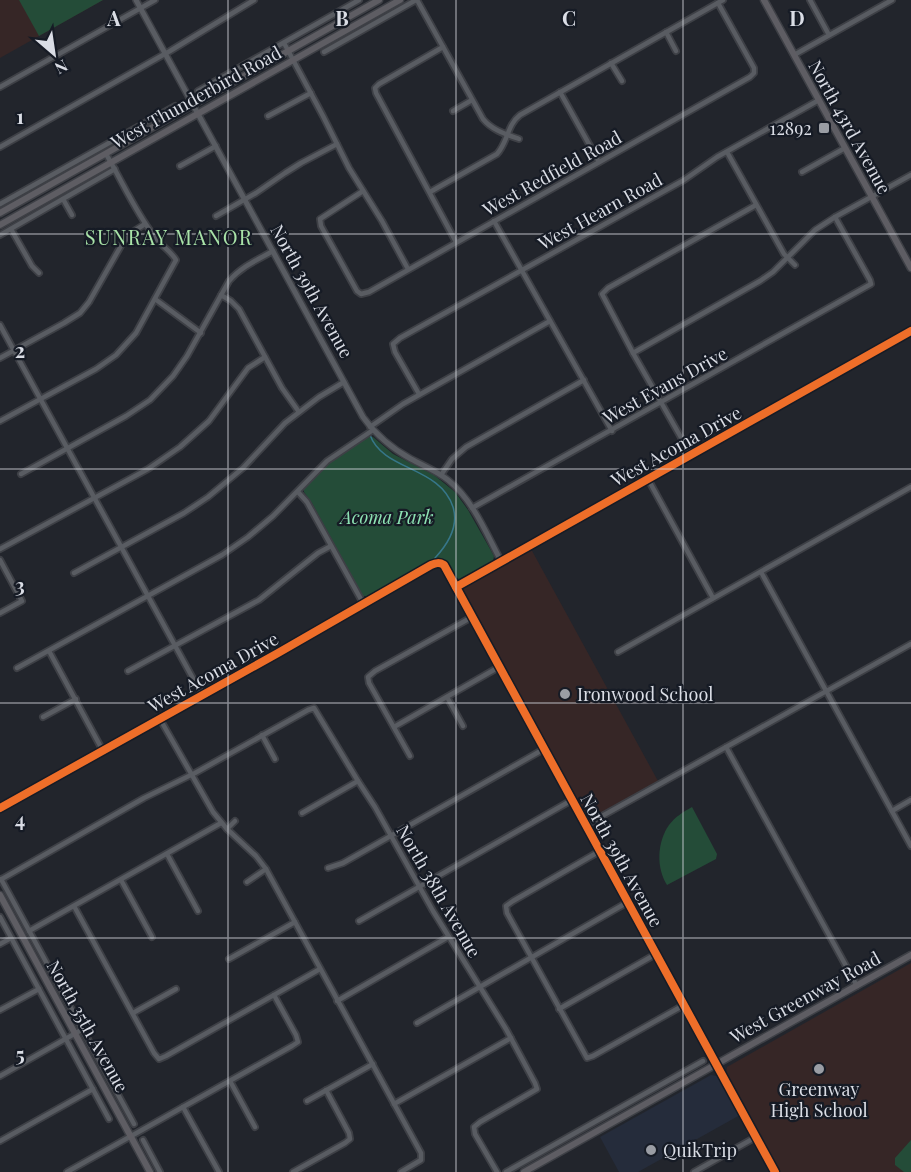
<svg xmlns="http://www.w3.org/2000/svg" width="911" height="1172" viewBox="0 0 911 1172" font-family="'Playfair Display',serif">
<style>
.built{fill:#252c3b}
.education{fill:#362626}
.green{fill:#244c38}
.lines{fill:none;stroke-linecap:round;stroke-linejoin:round}
.stream{stroke:#367689;stroke-width:1.5}
.minor-casing{stroke:#3e4046;stroke-width:8}
.tertiary-casing{stroke:#3e4046;stroke-width:8}
.secondary-casing{stroke:#3e4046;stroke-width:9}
.minor{stroke:#595c62;stroke-width:4.5}
.tertiary{stroke:#595c62;stroke-width:5}
.secondary{stroke:#5e5d63;stroke-width:6}
.cycleway-casing{stroke:#161b25;stroke-width:11}
.cycleway{stroke:#ee6e29;stroke-width:8}
.grid{fill:none;stroke:#dadde5;stroke-width:1.5;stroke-opacity:0.55}
.poi-dot{fill:#9a9da4;stroke:#161b25;stroke-width:2}
.labels{text-anchor:middle;dominant-baseline:central;stroke-width:4.5;stroke-linejoin:round;paint-order:stroke}
.street-label{font-size:18px;fill:#dadde5;stroke:#161b25}
.poi-label{font-size:18px;fill:#dadde5;stroke:#161b25;text-anchor:start}
.park-label{font-size:18px;font-style:italic;fill:#8ee3b4;stroke:#161b25}
.neighbourhood-label{font-size:20px;letter-spacing:1.5px;fill:#a9e3a8;stroke:#161b25}
.grid-label{font-size:20px;text-anchor:middle;font-weight:bold;fill:#dadde5;stroke:#161b25;stroke-width:4.5;stroke-linejoin:round;paint-order:stroke}
</style>
<rect width="100%" height="100%" fill="#22252c"/>
<!-- built -->
<path class="built" d="M711,1075L717,1076L720,1079L740,1115L638,1172H619L600,1137Z"/>
<!-- education -->
<g class="education">
<path d="M0,0H103L0,58Z"/>
<path d="M531,549L658,781L592,818L587,817L463,591L464,586Z"/>
<path d="M911,963V1172H780L728,1076L726,1073L727,1067Z"/>
</g>
<!-- green -->
<g class="green">
<path d="M19,0H103L39,36Z"/>
<path d="M369,436L373,437L393,454L434,475L455,492L468,510L494,556L493,561L459,579L456,578C451,569 448,559 436,558L367,596H363L312,503L304,492V489C322,467 345,450 369,436Z"/>
<path d="M692,807L717,854L716,859L667,885C656,868 657,842 669,825C675,817 683,812 692,807Z"/>
<path d="M911,1140V1172H904L895,1165V1158Z"/>
</g>
<g class="lines">
<!-- stream -->
<path class="stream" d="M370,435C383,471 440,466 453,507C459,526 448,544 435,558"/>
<!-- minor casing -->
<g class="minor-casing">
<g id="minor">
<path d="M417,0L483,119C492,130 505,134 519,139"/>
<path d="M810,0L829,35"/>
<path d="M666,32L676,51"/>
<path d="M284,43L323,116L349,168L382,221L408,269"/>
<path d="M443,47L379,84L375,88L376,93L456,242"/>
<path d="M324,52L416,0"/>
<path d="M794,55L892,0"/>
<path d="M611,63L622,81"/>
<path d="M0,87L155,0"/>
<path d="M198,91L359,0"/>
<path d="M560,92L599,162"/>
<path d="M453,111L472,100"/>
<path d="M268,116L311,93"/>
<path d="M0,147L170,51L254,0"/>
<path d="M727,152L784,254L795,265"/>
<path d="M180,166L216,146"/>
<path d="M802,172L845,148"/>
<path d="M363,191L320,219L321,226L357,291L361,294L369,292L750,77L754,73V68L718,3"/>
<path d="M430,192L497,154C508,142 507,125 520,115L723,0"/>
<path d="M63,199L72,215"/>
<path d="M0,204L175,106"/>
<path d="M216,216L256,193L285,173L301,163L337,144"/>
<path d="M494,221L612,431"/>
<path d="M11,229L32,266L39,273"/>
<path d="M0,235L115,169"/>
<path d="M221,295L231,301L239,309L282,388L299,412"/>
<path d="M155,299L201,333"/>
<path d="M0,325L202,695"/>
<path d="M633,353L760,281L773,272L815,230L835,217L911,175"/>
<path d="M0,358L64,323L80,313L89,302L122,244L134,231L145,224"/>
<path d="M419,394L395,352L393,344L400,338L684,180L717,157L819,100"/>
<path d="M0,421L96,369L116,355L136,333L176,260C171,251 160,245 154,236C135,211 122,181 106,154"/>
<path d="M370,427L403,404L550,321"/>
<path d="M691,455L633,353L602,294L608,288L756,205"/>
<path d="M21,474L126,416L150,400L173,376L187,356L229,281C241,267 257,260 273,251"/>
<path d="M441,475L452,459L466,447L584,380"/>
<path d="M648,479L713,598"/>
<path d="M298,492L307,502L363,603"/>
<path d="M472,508L871,284L870,280L835,217"/>
<path d="M0,549L148,469L180,447L209,421L248,368L265,357"/>
<path d="M0,560L22,601L0,613"/>
<path d="M761,572L911,846"/>
<path d="M74,573L184,513L208,497L243,468L285,423L319,397L344,382"/>
<path d="M49,651L103,751"/>
<path d="M618,652L911,487"/>
<path d="M17,668L222,555L248,537L273,516L327,461L373,430"/>
<path d="M128,671L259,600L318,553L331,546"/>
<path d="M447,697L463,726"/>
<path d="M43,717L76,699"/>
<path d="M160,719L213,812L227,829L256,856L266,869L421,1153V1160L401,1172"/>
<path d="M394,727L499,667"/>
<path d="M262,735L275,759"/>
<path d="M726,747L857,986"/>
<path d="M410,756L369,683L368,677L375,671L472,617"/>
<path d="M892,811L911,800"/>
<path d="M302,813L358,781"/>
<path d="M586,825L911,644"/>
<path d="M227,829L235,821"/>
<path d="M600,851L513,901L506,906L507,913L587,1058L593,1056L684,1005"/>
<path d="M167,854L198,911"/>
<path d="M328,868L343,863L544,749"/>
<path d="M1,879L134,1124"/>
<path d="M0,880L144,798L195,773L308,710L314,708L358,781L375,807L433,911L506,1029L535,1083L537,1089L480,1122L474,1127L475,1134L497,1172"/>
<path d="M121,880L152,937"/>
<path d="M247,882L266,869"/>
<path d="M74,906L154,1053L159,1059L166,1056L320,969"/>
<path d="M0,917L109,1119"/>
<path d="M359,921L572,800"/>
<path d="M29,931L221,823"/>
<path d="M0,944L11,938"/>
<path d="M229,959L295,922"/>
<path d="M337,1001L448,937"/>
<path d="M559,1009L656,954"/>
<path d="M0,1010L39,989"/>
<path d="M133,1013L176,989"/>
<path d="M417,1023L628,902"/>
<path d="M0,1076L83,1029"/>
<path d="M230,1081L255,1127"/>
<path d="M307,1101L373,1064"/>
<path d="M394,1104L511,1038"/>
<path d="M183,1107L219,1172"/>
<path d="M143,1140L160,1172"/>
<path d="M0,1141L93,1089"/>
<path d="M67,1172L292,1046L298,1042L296,1035L274,995"/>
<path d="M293,1172L345,1143L350,1139L349,1133L326,1090"/>
<path d="M506,1172L703,1061"/>
<path d="M694,1172L756,1137"/>
</g>
</g>
<!-- tertiary casing -->
<g class="tertiary-casing">
<g id="tertiary">
<path d="M136,0L363,417C376,435 391,448 411,459C424,466 437,471 448,480C473,500 486,533 501,561"/>
<path d="M456,587L911,331"/>
<path d="M0,808L278,653L431,565C436,563 439,562 444,565L775,1172"/>
</g>
</g>
<!-- secondary casing -->
<g class="secondary-casing">
<g id="secondary">
<path d="M764,0L911,268"/>
<path d="M0,213L379,0"/>
<path d="M0,225L400,0"/>
<path d="M0,895L150,1172"/>
<path d="M524,1172L911,955"/>
</g>
</g>
<!-- minor -->
<use href="#minor" class="minor"/>
<!-- tertiary -->
<use href="#tertiary" class="tertiary"/>
<!-- secondary -->
<use href="#secondary" class="secondary"/>
<!-- cycleway casing -->
<g class="cycleway-casing">
<g id="cycleway">
<path d="M456,587L911,331"/>
<path d="M0,808L278,653L431,565C436,563 439,562 444,565L775,1172"/>
</g>
</g>
<!-- cycleway -->
<use href="#cycleway" class="cycleway"/>
</g>
<!-- grid -->
<path class="grid" d="M228,0V1172M456,0V1172M683,0V1172M0,234H911M0,469H911M0,703H911M0,938H911"/>
<!-- markers -->
<g class="poi-dot">
<rect x="818" y="122" width="12" height="12" rx="3"/>
<circle cx="565" cy="694" r="6"/>
<circle cx="819" cy="1069" r="6"/>
<circle cx="651" cy="1150" r="6"/>
</g>
<g class="labels">
<!-- street labels -->
<g class="street-label">
<text transform="translate(196 97) rotate(-29)">West Thunderbird Road</text>
<text transform="translate(850 127) rotate(61)">North 43rd Avenue</text>
<text transform="translate(552 173) rotate(-29)">West Redfield Road</text>
<text transform="translate(600 211) rotate(-29)">West Hearn Road</text>
<text transform="translate(312 291) rotate(61)">North 39th Avenue</text>
<text transform="translate(665 385) rotate(-29)">West Evans Drive</text>
<text transform="translate(676 446) rotate(-29)">West Acoma Drive</text>
<text transform="translate(213 672) rotate(-29)">West Acoma Drive</text>
<text transform="translate(622 860) rotate(61)">North 39th Avenue</text>
<text transform="translate(439 891) rotate(60)">North 38th Avenue</text>
<text transform="translate(805 997) rotate(-29)">West Greenway Road</text>
<text transform="translate(88 1026) rotate(61)">North 35th Avenue</text>
</g>
<!-- poi labels -->
<g class="poi-label">
<text x="812" y="128" text-anchor="end">12892</text>
<text x="577" y="694">Ironwood School</text>
<text x="819" y="1089" text-anchor="middle">Greenway<tspan x="819" dy="21">High School</tspan></text>
<text x="663" y="1150">QuikTrip</text>
</g>
<!-- park labels -->
<g class="park-label">
<text x="387" y="517">Acoma Park</text>
</g>
<!-- neighbourhood labels -->
<g class="neighbourhood-label">
<text x="169" y="236">SUNRAY MANOR</text>
</g>
</g>
<g class="grid-label">
<text x="114" y="26">A</text>
<text x="342" y="26">B</text>
<text x="569" y="26">C</text>
<text x="797" y="26">D</text>
<text x="20" y="124">1</text>
<text x="20" y="358">2</text>
<text x="20" y="593">3</text>
<text x="20" y="827">4</text>
<text x="20" y="1062">5</text>
</g>
<!-- north arrow -->
<g transform="translate(54 54) rotate(151)" stroke="#161b25" stroke-width="4.5" paint-order="stroke">
<path d="M0-4.5L10 22L0 15L-10 22Z" fill="#dadde5"/>
<text y="-9" font-size="16" font-weight="bold" text-anchor="middle" fill="#dadde5">N</text>
</g>
</svg>
